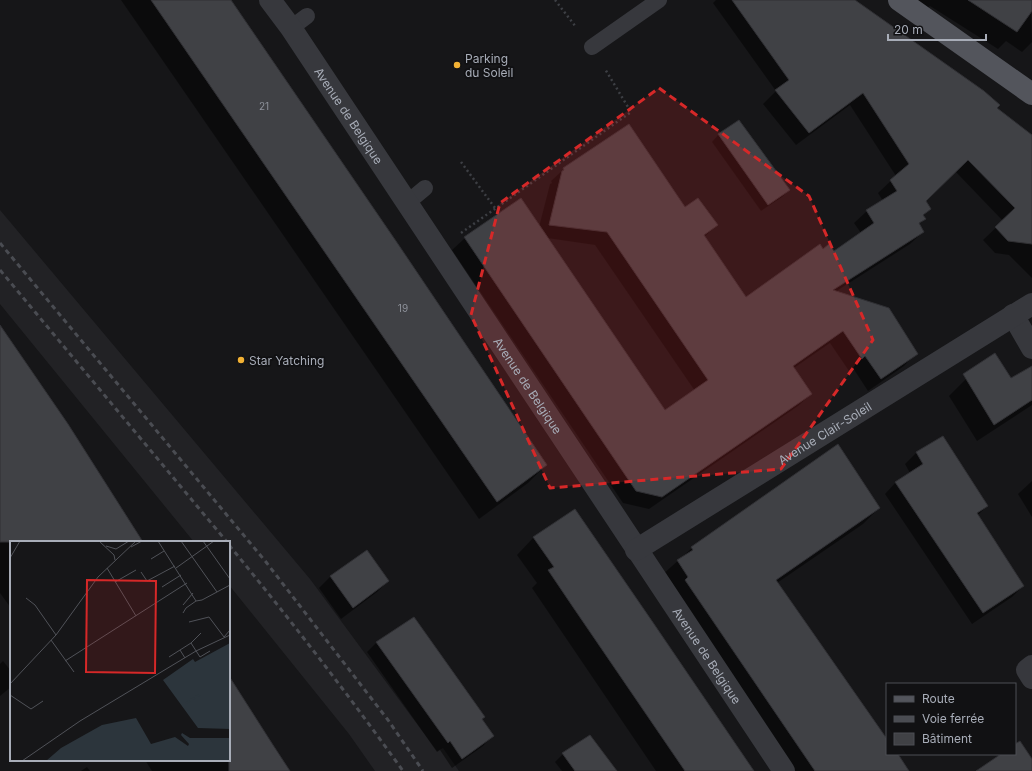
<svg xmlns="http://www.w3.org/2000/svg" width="1032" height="771" viewBox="0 0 1032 771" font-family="Inter,sans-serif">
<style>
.built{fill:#222225}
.shadow{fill:#0007;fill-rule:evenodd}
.building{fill:#404145;stroke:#303034}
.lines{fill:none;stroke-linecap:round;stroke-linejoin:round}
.path{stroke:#3d3f44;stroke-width:2.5;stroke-dasharray:2 3;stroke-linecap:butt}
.lane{stroke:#37383d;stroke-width:16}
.street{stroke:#37383d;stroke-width:22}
.primary{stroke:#53555c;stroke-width:22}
.rail{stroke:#4a4c52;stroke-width:3;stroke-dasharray:5 4;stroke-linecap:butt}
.marked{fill:#d62828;fill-opacity:0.2;stroke:#d62828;stroke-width:3;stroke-dasharray:8 5;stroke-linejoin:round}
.poi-dot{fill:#f2b134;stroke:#111113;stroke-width:1.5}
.labels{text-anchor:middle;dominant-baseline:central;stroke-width:3.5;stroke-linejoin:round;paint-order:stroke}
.number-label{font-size:10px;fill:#8e929b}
.poi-label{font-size:12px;fill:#a8adb8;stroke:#111113;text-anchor:start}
.street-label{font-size:12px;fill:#a8adb8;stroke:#111113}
.inset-river{fill:none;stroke:#2c353c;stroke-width:2}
.inset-road{fill:none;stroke:#505258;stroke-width:1}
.view{fill:#d62828;fill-opacity:0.15;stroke:#d62828;stroke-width:2}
.inset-edge{fill:none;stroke:#a8adb8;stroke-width:2}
</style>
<rect width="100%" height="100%" fill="#161618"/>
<!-- built -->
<path class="built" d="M0,210L310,579L437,751L443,748L459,771H375L349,734L229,585V542H194L0,304Z"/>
<!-- shadow -->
<g class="shadow">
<path d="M121,0H231L546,465L528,483L479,519Z"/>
<path d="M716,0H854L1032,136V278L1009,255L995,253L983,240L1003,221L955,171L925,201L930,209L923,216L924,219L918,225L923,232L910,244L835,292L916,353L904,366L868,391L853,368L849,371L830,343L794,368L811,394L798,406L649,509L623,503L452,250L465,238L539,227L550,184L552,183L551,181L564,169L684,208L717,225L704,237L746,299L823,250L833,252L861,233L854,223L867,211L883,201L878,193L896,176L850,105L796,145L763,104L776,91L713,3ZM547,238L595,245L695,391L664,411Z"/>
<path d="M902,0H1031L1032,42L1022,52L1006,41L998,49L930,6L920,13Z"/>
<path d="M739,121L789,190L782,197L761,211L712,142L718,135Z"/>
<path d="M0,327L142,542H11V608L0,593Z"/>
<path d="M997,359L1011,380L1032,367V405L977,441L949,396L966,379Z"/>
<path d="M942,437L987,506L977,516L1023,586L1012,597L972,624L885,494L896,482L910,473L905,464L916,453Z"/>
<path d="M1032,481V517L1018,494Z"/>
<path d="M879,508L863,524L777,583L887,741V754H896L908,771H789L661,576L692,548Z"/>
<path d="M575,510L753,771H656L532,588L537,583L517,555L533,538Z"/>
<path d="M367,551L388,581L377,592L341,619L319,588L330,577Z"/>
<path d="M377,642L481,720L492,736L483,746L452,768L440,750L437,752L367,652Z"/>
<path d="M3,661L11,671V687L0,696V664Z"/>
<path d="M229,678L289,771H152L145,760H229Z"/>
<path d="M563,754L616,771H562L555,762Z"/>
<path d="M87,767L90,771H81Z"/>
</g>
<!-- building -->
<g class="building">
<path d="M151,0H231L398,244L547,465L497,502Z"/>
<path d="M732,0H855L984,91L1000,105L997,108L1032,135V244L1008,241L995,227L1015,208L968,160L926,201L931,209L923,215L926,219L919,223L924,232L833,290L889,308L918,354L881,379L865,356L862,359L843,331L793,366L812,394L662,497L636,491L464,237L521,198L665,410L708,380L607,232L549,225L562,171L564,170L563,168L629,124L685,207L698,198L718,225L704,235L746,297L820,244L823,249L829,244L834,251L874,223L866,210L897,191L890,180L909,164L863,93L809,133L775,90L789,80Z"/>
<path d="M968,0H1032V11L1017,32Z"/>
<path d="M739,120L790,190L768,205L718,134Z"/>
<path d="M0,325L68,424L143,542H0Z"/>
<path d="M995,353L1011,378L1032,366V400L994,425L963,374Z"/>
<path d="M943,436L988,506L977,513L1024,586L983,613L895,482L923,464L916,452Z"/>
<path d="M838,444L880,508L776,580L887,739V754H898L909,771H815L685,580L688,577L677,560L693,550L691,547Z"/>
<path d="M575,509L654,624L754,771H685L575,610L548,570L554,567L533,537Z"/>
<path d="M367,550L389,581L353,608L330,576Z"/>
<path d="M414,617L485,717L482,719L494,736L462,759L450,741L448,743L376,642Z"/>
<path d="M229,676L273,745L290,771H229Z"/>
<path d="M590,735L617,771H575L562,753Z"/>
<path d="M1020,741L1032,759V771H976L1001,754H1015V744Z"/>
</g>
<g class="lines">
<!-- path -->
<g class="path">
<path d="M555,0L576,27"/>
<path d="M461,162L495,208"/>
<path d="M461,233L631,112L605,69"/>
</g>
<!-- lane -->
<g class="lane">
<path d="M291,28L307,16"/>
<path d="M592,47L659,0"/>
<path d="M407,203L425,188"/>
</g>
<!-- street -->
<g class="street">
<path id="s1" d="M270,0L291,28L784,771"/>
<path d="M1013,315L1032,348"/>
<path id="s2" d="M636,550L1032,304"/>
<path d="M1032,666L1027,670L1032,678"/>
</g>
<!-- primary -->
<path class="primary" d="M899,0L1032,94"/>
<!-- rail -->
<g class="rail">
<path d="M0,243L266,562L388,720L423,771"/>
<path d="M0,270L227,542"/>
<path d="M229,545C289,618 348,694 403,771"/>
</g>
</g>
<!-- marked area -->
<path class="marked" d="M659,88L809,196L873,340L781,469L550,488L471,315L500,203Z"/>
<!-- markers -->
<g class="poi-dot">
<circle cx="457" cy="65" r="4"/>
<circle cx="241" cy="360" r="4"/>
</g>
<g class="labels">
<!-- number labels -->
<g class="number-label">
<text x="264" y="106">21</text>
<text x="403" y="308">19</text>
</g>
<!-- poi labels -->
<g class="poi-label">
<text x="465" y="58">Parking<tspan x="465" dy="14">du Soleil</tspan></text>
<text x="249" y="360">Star Yatching</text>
</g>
<!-- street labels -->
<g class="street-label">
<text stroke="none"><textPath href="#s1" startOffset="140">Avenue de Belgique</textPath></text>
<text stroke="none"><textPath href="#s1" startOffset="464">Avenue de Belgique</textPath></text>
<text stroke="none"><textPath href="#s2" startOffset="222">Avenue Clair-Soleil</textPath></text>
<text stroke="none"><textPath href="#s1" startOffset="788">Avenue de Belgique</textPath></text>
</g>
</g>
<!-- overview -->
<g transform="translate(10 541)">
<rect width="220" height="220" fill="#161618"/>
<path d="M220,102V188L188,187L153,139L183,118L185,121ZM126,177L141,203L165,196L178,205L179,203L171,194L172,192L180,197H220V220H36L51,207L92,184Z" fill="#2c353c"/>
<path class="inset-river" d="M176,162L191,153H220"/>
<path class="inset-road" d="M89,0L104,14L105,19M148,0L186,60M171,0L207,51M193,0L220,38M96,5L106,8L119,0M121,6L132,0M0,17L10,0M141,18L154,10M97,27L126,75M166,27L204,0M131,31L137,40L165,25M105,41L126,29M152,46L171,34M16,57L25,64L46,94M173,64L183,52M173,72L176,67L186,60L192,59L220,44M179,81L199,76L214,96L220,89M41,99L64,131M181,102L191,92M159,116L170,109M175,117L170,109L181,102L190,116L200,110M55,120L177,42M0,143L46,94L88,36L126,0M0,154L21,168L33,160M12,220L70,180L186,110L220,94"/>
<path class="view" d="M77,39L146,40L145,132L76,131Z"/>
<rect width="220" height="220" class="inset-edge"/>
</g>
<!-- legend -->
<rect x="886" y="683" width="130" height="72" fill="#111113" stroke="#4d4f55"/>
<rect x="894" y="696" width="20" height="6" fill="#53555c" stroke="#4d4f55"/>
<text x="922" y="703" font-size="12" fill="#a8adb8">Route</text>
<rect x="894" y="716" width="20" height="6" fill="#4a4c52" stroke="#4d4f55"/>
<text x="922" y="723" font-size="12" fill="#a8adb8">Voie ferrée</text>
<rect x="894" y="733" width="20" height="12" fill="#404145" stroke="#4d4f55"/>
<text x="922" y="743" font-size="12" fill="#a8adb8">Bâtiment</text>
<!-- scale -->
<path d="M888 34v6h98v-6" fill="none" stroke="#a8adb8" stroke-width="2"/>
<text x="894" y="34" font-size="12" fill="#a8adb8" stroke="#111113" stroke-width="3" paint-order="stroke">20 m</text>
</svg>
